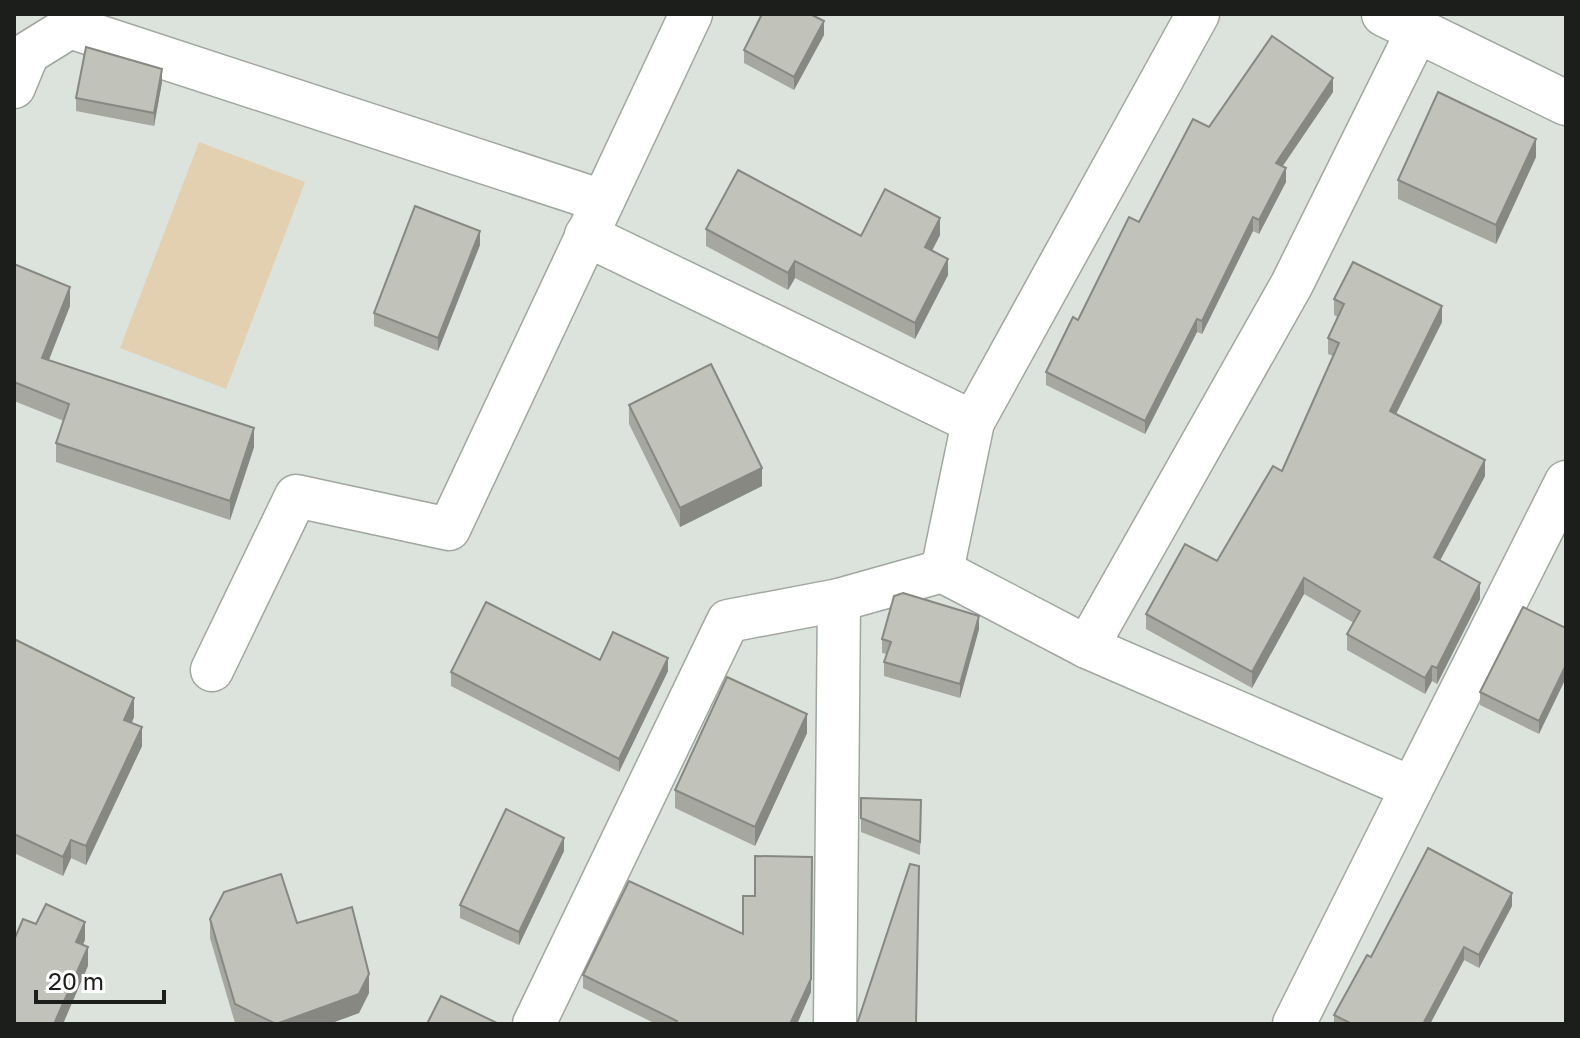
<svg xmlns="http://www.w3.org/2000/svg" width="1580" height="1038" viewBox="0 0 1580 1038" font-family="'Golos Text',sans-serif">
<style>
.green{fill:#e3d0b1}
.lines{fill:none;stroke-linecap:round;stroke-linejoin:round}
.minor-casing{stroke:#9fa79f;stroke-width:45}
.tertiary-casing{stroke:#9fa79f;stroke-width:47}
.minor{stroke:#fff;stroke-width:42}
.tertiary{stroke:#fff;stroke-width:44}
.wall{fill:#a6a79f}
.shaded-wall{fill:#878882}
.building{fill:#c1c2b9;stroke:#878882;stroke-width:2}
</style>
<rect width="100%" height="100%" fill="#dce3dc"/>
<!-- green -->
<path class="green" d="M199,142L305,182L226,389L120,348Z"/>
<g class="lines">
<!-- minor casing -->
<g class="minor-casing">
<g id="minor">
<path d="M14,87L28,53L70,27L602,201"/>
<path d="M586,235L973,422"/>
<path d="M942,571L1087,647L1412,788L1294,1024"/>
<path d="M1087,647L1292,284L1417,32"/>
<path d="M212,670L296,496L449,529L691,14"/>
<path d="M1412,788L1566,482"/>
<path d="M534,1024L728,621L839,600"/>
<path d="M835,1024L839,600L942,571L973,422L1198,14"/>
</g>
</g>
<!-- tertiary casing -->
<g class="tertiary-casing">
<path id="tertiary" d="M1384,14L1566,103"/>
</g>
<!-- minor -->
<use href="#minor" class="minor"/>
<!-- tertiary -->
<use href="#tertiary" class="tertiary"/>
</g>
<!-- wall -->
<g class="wall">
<path d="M824,35L794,90L744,63V50Z"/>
<path d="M162,82L154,126L76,111V98Z"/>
<path d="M1333,92L1282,166L1286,182L1259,234L1253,231L1202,334L1197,332L1145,434L1046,385V372L1139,222L1209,127Z"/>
<path d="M1536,157L1496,244L1398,199V180Z"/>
<path d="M706,229L861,236L940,235L932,251L948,275L915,339L795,278L788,290L706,246Z"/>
<path d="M480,245L438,351L374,326V313Z"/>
<path d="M14,264L70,306L49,360L254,447L230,520L56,462V443L64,421L14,401Z"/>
<path d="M1334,299L1442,322L1396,414L1485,476L1440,560L1480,599L1437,684L1432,681L1425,694L1347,650V634L1354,623L1304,594L1252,688L1146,629V614L1217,561L1282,471L1333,356L1328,354V338L1338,317L1334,315Z"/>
<path d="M629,405L762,486L680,527L629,424Z"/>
<path d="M1566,628L1539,734L1480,705V692Z"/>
<path d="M979,629L960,698L884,676V662L887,654L882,653V639Z"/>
<path d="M14,643L134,717L132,723L142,746L86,865L71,858L63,876L14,853Z"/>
<path d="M600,660L668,671L619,772L451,686V672Z"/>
<path d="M807,733L755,846L675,808V790Z"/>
<path d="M921,800L920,855L861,832V818Z"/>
<path d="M564,851L519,945L460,918V905Z"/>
<path d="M1512,906L1479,968L1464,960L1430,1024H1334V1015L1371,957Z"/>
<path d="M210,919L297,923L369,993L359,1013L329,1024H238L235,1023L210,938Z"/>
<path d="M583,975L811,992L797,1024H656L583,988Z"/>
</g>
<!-- shaded-wall -->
<g class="shaded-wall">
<path d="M824,21V35L794,90V77Z"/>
<path d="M162,69V82L154,126V113Z"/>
<path d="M1333,78V92L1276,176V163Z"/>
<path d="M1536,139V157L1496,244V225Z"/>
<path d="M1286,168V182L1259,234V220Z"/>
<path d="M1253,217V231L1202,334V321Z"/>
<path d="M940,218V235L925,264V247Z"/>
<path d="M480,231V245L438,351V338Z"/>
<path d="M948,259V275L915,339V323Z"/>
<path d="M795,261V278L788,290V273Z"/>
<path d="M70,287V306L42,377V358Z"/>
<path d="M1442,306V322L1390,426V411Z"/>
<path d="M1197,319V332L1145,434V421Z"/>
<path d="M254,428V447L230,520V501Z"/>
<path d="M1485,460V476L1434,572V557Z"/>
<path d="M762,468V486L680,527V508Z"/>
<path d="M1304,578V594L1252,688V672Z"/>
<path d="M1480,583V599L1437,684V668Z"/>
<path d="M979,616V629L960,698V684Z"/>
<path d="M668,658V671L619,772V759Z"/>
<path d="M1566,665V678L1539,734V721Z"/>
<path d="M1432,666V681L1425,694V678Z"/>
<path d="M134,698V717L124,738V720Z"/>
<path d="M807,714V733L755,846V827Z"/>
<path d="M142,727V746L86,865V846Z"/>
<path d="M564,838V851L519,945V932Z"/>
<path d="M71,840V858L63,876V857Z"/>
<path d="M812,871L811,992L797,1024H790Z"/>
<path d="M1512,893V906L1479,968V955Z"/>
<path d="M85,922V940L76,961V942Z"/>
<path d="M88,947V966L63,1024H54Z"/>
<path d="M1464,947V960L1430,1024H1423Z"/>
<path d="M369,974V993L359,1013L329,1024H276Z"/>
</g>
<!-- building -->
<g class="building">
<path d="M762,14H810L824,21L794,77L744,50Z"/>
<path d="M1272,36L1333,78L1276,163L1286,168L1259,220L1253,217L1202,321L1197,319L1145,421L1046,372L1073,317L1078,320L1129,217L1139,222L1193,119L1209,127Z"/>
<path d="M86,47L162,69L154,113L76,98Z"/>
<path d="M1438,92L1536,139L1496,225L1398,180Z"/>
<path d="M738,170L861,236L885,189L940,218L925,247L948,259L915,323L795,261L788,273L706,229Z"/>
<path d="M415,206L480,231L438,338L374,313Z"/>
<path d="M1353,262L1442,306L1390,411L1485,460L1434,557L1480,583L1437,668L1432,666L1425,678L1347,634L1360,611L1304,578L1252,672L1146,614L1185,544L1217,561L1273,466L1282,471L1339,343L1328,338L1344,304L1334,299Z"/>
<path d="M14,264L70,287L42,358L254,428L230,501L56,443L69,404L14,382Z"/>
<path d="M711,364L762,468L680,508L629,405Z"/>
<path d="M903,593L979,616L960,684L884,662L891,642L882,639L894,596Z"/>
<path d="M486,602L600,660L613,632L668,658L619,759L451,672Z"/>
<path d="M1523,607L1566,628V665L1539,721L1480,692Z"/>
<path d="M16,640L134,698L124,720L142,727L86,846L71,840L63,857L14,834V643Z"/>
<path d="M727,677L807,714L755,827L675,790Z"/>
<path d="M861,798L921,800L920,842L861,818Z"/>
<path d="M506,809L564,838L519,932L460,905Z"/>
<path d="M1428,848L1512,893L1479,955L1464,947L1423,1024H1352L1334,1015L1367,955L1371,957Z"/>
<path d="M755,856L812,857L811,979L790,1024H676L677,1021L583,975L629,881L743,934V896H755Z"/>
<path d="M910,864L919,866L916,1024H857Z"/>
<path d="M281,874L297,923L352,907L369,974L359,994L276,1024L235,1004L210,919L224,892Z"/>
<path d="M46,904L85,922L76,942L88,947L54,1024H14V940L23,919L36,924Z"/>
<path d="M441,996L499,1024H427Z"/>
</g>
<!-- border -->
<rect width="1580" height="1038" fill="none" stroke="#1c1e1c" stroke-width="32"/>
<!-- scale -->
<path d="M36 990v12h128v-12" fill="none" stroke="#1c1e1c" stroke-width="4"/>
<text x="48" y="990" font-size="24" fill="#1c1e1c" stroke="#ffffff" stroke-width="6" paint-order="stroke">20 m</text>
</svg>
